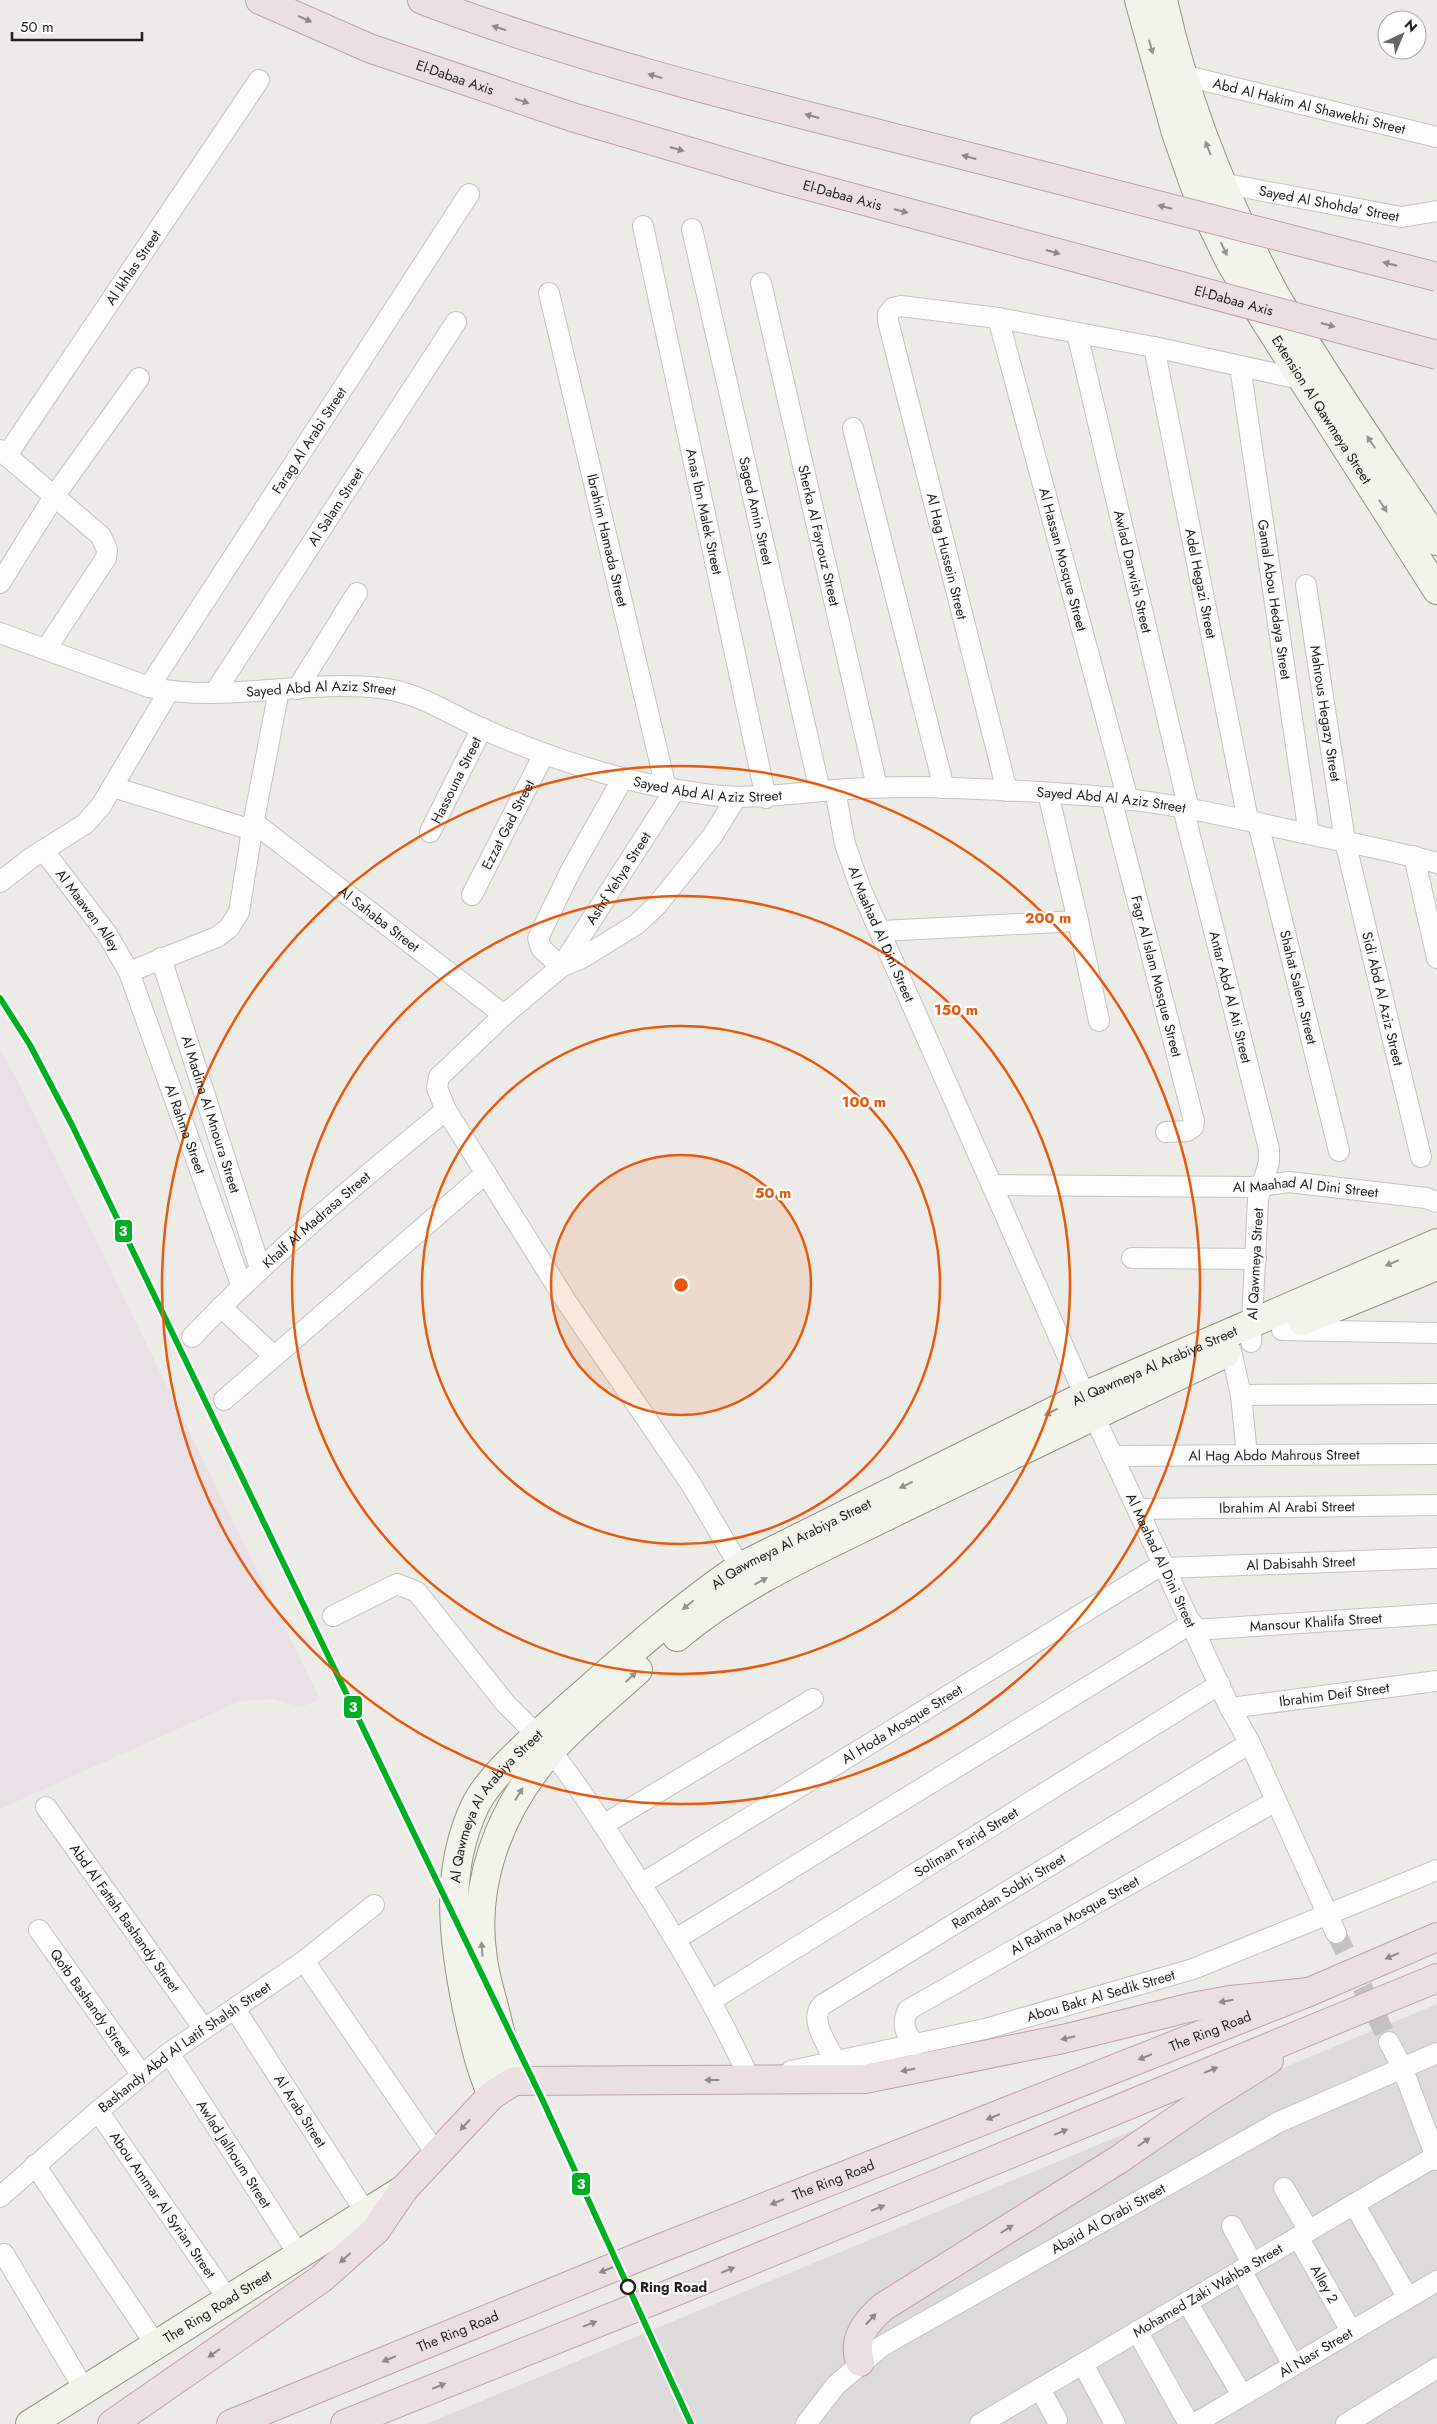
<svg xmlns="http://www.w3.org/2000/svg" width="1437" height="2424" viewBox="0 0 1437 2424" font-family="Jost,sans-serif">
<style>
.residential{fill:#dcdbd9}
.industrial{fill:#eae1e6}
.lines{fill:none;stroke-linecap:round;stroke-linejoin:round}
.street-tunnel{stroke:#c4c2c0;stroke-width:20;stroke-dasharray:20 10;stroke-linecap:butt}
.street-casing{stroke:#c4c3c2;stroke-width:22}
.secondary-casing{stroke:#949581;stroke-width:30}
.highway-casing{stroke:#c0a1a9;stroke-width:30}
.street{stroke:#fcfcfc;stroke-width:20}
.secondary{stroke:#f2f3eb;stroke-width:28}
.highway{stroke:#eae0e1;stroke-width:28}
.highway-bridge-casing{stroke:#c0a1a9;stroke-width:30;stroke-linecap:butt}
.highway-bridge{stroke:#eae0e1;stroke-width:28}
.metro-1-casing{stroke:#fff;stroke-width:10}
.metro-1{stroke:#00af23;stroke-width:6}
.oneway{fill:#8f898a}
.oneway2{fill:#93948f}
.ring{fill:none;stroke:#e8590c;stroke-width:2.5}
.stop-dot{fill:#fff;stroke:#1f1f1f;stroke-width:2.5}
.labels{text-anchor:middle;dominant-baseline:central;stroke-width:4.5;stroke-linejoin:round;paint-order:stroke}
.street-label{font-size:14px;fill:#1f1f1f;stroke:#fff}
.stop-label{font-size:14px;font-weight:bold;fill:#1f1f1f;stroke:#fff;text-anchor:start}
.centre{fill:#e8590c;stroke:#fff;stroke-width:2.5}
.ring-label{font-size:15px;text-anchor:middle;font-weight:bold;fill:#e8590c;stroke:#fff;stroke-width:4.5;stroke-linejoin:round;paint-order:stroke}
.line-badge{stroke:#fff;stroke-width:2}
.badge-label{font-size:14px;text-anchor:middle;font-weight:bold;fill:#fff}
</style>
<rect width="100%" height="100%" fill="#edebe8"/>
<!-- residential -->
<path class="residential" d="M1437,2004V2424H426Z"/>
<!-- industrial -->
<path class="industrial" d="M0,1051L16,1077L320,1699L301,1707L273,1699L240,1701L0,1809Z"/>
<g class="lines">
<!-- street-tunnel -->
<path class="street-tunnel" d="M1336,1933L1389,2042"/>
<!-- street casing -->
<g class="street-casing">
<g id="street">
<path id="s1" d="M1182,75L1437,137"/>
<path id="s2" d="M1221,183L1401,217L1437,211"/>
<path id="s3" d="M643,226L766,798"/>
<path id="s4" d="M692,229L820,791"/>
<path id="s5" d="M761,283L877,787"/>
<path id="s6" d="M549,293L666,788"/>
<path id="s7" d="M998,318L1128,800"/>
<path id="s8" d="M1077,333L1189,810"/>
<path id="s9" d="M1154,347L1248,820"/>
<path id="s10" d="M1240,366L1309,834"/>
<path d="M853,428L944,788"/>
<path d="M0,450L101,536L107,550L106,558L46,649"/>
<path id="s11" d="M7,455L259,80"/>
<path d="M0,583L55,495L139,378"/>
<path id="s12" d="M1306,585L1345,841L1421,1157"/>
<path id="s13" d="M0,633L149,687C225,704 303,679 380,688C418,692 449,714 483,729C553,760 629,784 704,794C749,801 791,793 836,790C865,787 893,787 922,787C990,789 1059,792 1126,799C1187,806 1248,821 1308,834C1351,843 1395,851 1437,863"/>
<path id="s14" d="M149,687L469,194"/>
<path d="M297,689L357,593"/>
<path id="s15" d="M215,692L456,322"/>
<path id="s16" d="M623,778L571,870L538,938L541,948L561,967L675,790"/>
<path d="M113,787L252,830"/>
<path id="s17" d="M835,790L845,844L860,887L1094,1416L1230,1708L1250,1743L1336,1933"/>
<path d="M1007,791L888,321V314L893,308L901,306L998,318L1154,347L1309,381"/>
<path d="M1048,793L1078,921L1099,1021"/>
<path d="M736,798L713,835L657,905L637,924L582,958L561,967L504,1015L439,1077L437,1088L446,1110L568,1304L691,1484L740,1567"/>
<path id="s18" d="M1111,798L1194,1121L1193,1127L1187,1131L1166,1132"/>
<path id="s19" d="M1183,808L1269,1149V1162L1258,1199L1251,1342"/>
<path id="s20" d="M253,822L504,1015"/>
<path id="s21" d="M1258,823L1339,1151"/>
<path id="s22" d="M430,832L482,728"/>
<path id="s23" d="M44,851L107,934L129,972L242,1287"/>
<path d="M1414,856L1437,958"/>
<path d="M0,882L31,858L85,824L101,806L169,691"/>
<path id="s24" d="M472,895L544,754"/>
<path d="M881,931L1078,921"/>
<path id="s25" d="M161,958L260,1268"/>
<path d="M129,972L217,937L229,928L239,912L252,830L279,690"/>
<path id="s26" d="M992,1185L1252,1187L1289,1182L1426,1198L1437,1202"/>
<path d="M1132,1258L1256,1259"/>
<path d="M221,1307L274,1356"/>
<path d="M1282,1330L1437,1333"/>
<path id="s27" d="M192,1337C271,1254 358,1182 446,1110"/>
<path d="M1231,1351L1241,1395L1437,1394"/>
<path d="M1241,1395L1247,1455"/>
<path d="M224,1400L486,1173"/>
<path id="s28" d="M1112,1456L1437,1454"/>
<path id="s29" d="M1138,1509L1437,1505"/>
<path id="s30" d="M1165,1568L1437,1558"/>
<path d="M333,1616L397,1584L417,1592L505,1703L537,1735"/>
<path id="s31" d="M1194,1630L1437,1614"/>
<path id="s32" d="M1230,1708L1437,1681"/>
<path d="M551,1751C584,1793 612,1838 641,1884C681,1947 719,2011 750,2080L760,2078"/>
<path id="s33" d="M46,1807L204,2029"/>
<path d="M603,1825L813,1699"/>
<path id="s34" d="M641,1884L1163,1564"/>
<path id="s35" d="M39,1930L142,2075"/>
<path d="M676,1939L1192,1623"/>
<path d="M304,1961L437,2155"/>
<path id="s36" d="M712,2000L1220,1684"/>
<path id="s37" d="M235,2009L373,2224"/>
<path d="M1389,2042L1402,2067L1437,2160"/>
<path id="s38" d="M915,2045C905,2032 901,2025 908,2010L1276,1801"/>
<path id="s39" d="M169,2053L299,2255"/>
<path id="s40" d="M836,2062C829,2047 808,2020 822,2005L1250,1743"/>
<path id="s41" d="M791,2071L985,2029L1193,1969L1437,1870"/>
<path id="s42" d="M98,2111L228,2299"/>
<path d="M35,2165L156,2345"/>
<path d="M1284,2188L1309,2231"/>
<path id="s43" d="M0,2197L98,2111L169,2053L304,1961L374,1905"/>
<path d="M1354,2204L1408,2298"/>
<path d="M1232,2226L1252,2263"/>
<path id="s44" d="M1298,2237L1351,2331"/>
<path d="M4,2254L84,2389"/>
<path d="M1241,2270L1293,2365"/>
<path d="M1187,2302L1242,2395"/>
<path d="M1137,2331L1189,2424"/>
<path d="M1083,2364L1115,2424"/>
<path d="M1040,2389L1057,2420"/>
<path id="s45" d="M806,2424L836,2385L882,2346L1279,2122L1437,2053"/>
<path id="s46" d="M980,2424L1436,2156"/>
<path id="s47" d="M1194,2424L1437,2281"/>
<path d="M1346,2424L1437,2368"/>
</g>
</g>
<!-- secondary casing -->
<g class="secondary-casing">
<g id="secondary">
<path id="s48" d="M1139,0L1176,133L1199,198L1229,260L1264,319L1437,590"/>
<path d="M1163,0C1185,100 1223,196 1271,287C1282,309 1298,330 1311,351C1351,415 1395,478 1437,541"/>
<path d="M1302,1321L1437,1266"/>
<path d="M677,1637C742,1582 823,1548 899,1510C1007,1457 1117,1405 1226,1353"/>
<path d="M514,2081C506,2058 501,2035 495,2011C491,1994 485,1977 483,1959C471,1884 500,1810 549,1753C575,1723 609,1697 638,1670"/>
<path id="s49" d="M492,2095C479,2066 474,2040 467,2009C453,1940 444,1871 475,1806C490,1774 539,1734 565,1710C622,1660 678,1609 740,1567L1086,1395L1437,1243"/>
<path id="s50" d="M30,2424L404,2189"/>
</g>
</g>
<!-- highway casing -->
<g class="highway-casing">
<g id="highway">
<path id="s51" d="M260,0L369,48L572,117L779,178L1006,239"/>
<path d="M422,0C616,73 817,117 1017,169"/>
<path d="M860,2362C852,2339 866,2322 883,2307L1118,2160L1208,2098L1269,2060"/>
<path d="M112,2424L321,2279L376,2230L404,2189L492,2095L514,2081L865,2079L1063,2039L1192,2007L1230,2000L1309,1992"/>
<path id="s52" d="M231,2424L651,2252L1309,1992L1437,1937"/>
<path d="M345,2424L667,2295L1437,1978"/>
</g>
</g>
<!-- street -->
<use href="#street" class="street"/>
<!-- secondary -->
<use href="#secondary" class="secondary"/>
<!-- highway -->
<use href="#highway" class="highway"/>
<!-- highway-bridge casing -->
<g class="highway-bridge-casing">
<g id="highway-bridge">
<path d="M1017,169L1437,277"/>
<path id="s53" d="M1006,239L1437,355"/>
</g>
</g>
<!-- highway-bridge -->
<use href="#highway-bridge" class="highway-bridge"/>
<!-- metro-1 casing -->
<g class="metro-1-casing">
<path id="metro-1" d="M0,998L30,1045L72,1125L543,2101L691,2424"/>
</g>
<!-- metro-1 -->
<use href="#metro-1" class="metro-1"/>
</g>
<!-- one-way arrows -->
<defs><path id="oneway-solid" d="M-6-.8H1V-3.2L6.5 0L1 3.2V.8H-6Z" transform="scale(1.25)"/></defs>
<g class="oneway">
<use href="#oneway-solid" transform="translate(305 19) rotate(24)"/>
<use href="#oneway-solid" transform="translate(499 28) rotate(-162)"/>
<use href="#oneway-solid" transform="translate(655 76) rotate(-164)"/>
<use href="#oneway-solid" transform="translate(522 101) rotate(18)"/>
<use href="#oneway-solid" transform="translate(812 116) rotate(-165)"/>
<use href="#oneway-solid" transform="translate(677 149) rotate(16)"/>
<use href="#oneway-solid" transform="translate(969 157) rotate(-165)"/>
<use href="#oneway-solid" transform="translate(1165 207) rotate(-166)"/>
<use href="#oneway-solid" transform="translate(901 211) rotate(15)"/>
<use href="#oneway-solid" transform="translate(1053 252) rotate(15)"/>
<use href="#oneway-solid" transform="translate(1390 264) rotate(-166)"/>
<use href="#oneway-solid" transform="translate(1328 325) rotate(15)"/>
<use href="#oneway-solid" transform="translate(1392 1956) rotate(157)"/>
<use href="#oneway-solid" transform="translate(1226 2001) rotate(170)"/>
<use href="#oneway-solid" transform="translate(1068 2038) rotate(167)"/>
<use href="#oneway-solid" transform="translate(1145 2057) rotate(158)"/>
<use href="#oneway-solid" transform="translate(908 2070) rotate(169)"/>
<use href="#oneway-solid" transform="translate(1211 2070) rotate(-22)"/>
<use href="#oneway-solid" transform="translate(712 2080) rotate(180)"/>
<use href="#oneway-solid" transform="translate(993 2117) rotate(158)"/>
<use href="#oneway-solid" transform="translate(465 2125) rotate(132)"/>
<use href="#oneway-solid" transform="translate(1061 2132) rotate(-22)"/>
<use href="#oneway-solid" transform="translate(1144 2142) rotate(-35)"/>
<use href="#oneway-solid" transform="translate(777 2202) rotate(158)"/>
<use href="#oneway-solid" transform="translate(878 2208) rotate(-22)"/>
<use href="#oneway-solid" transform="translate(1007 2229) rotate(-32)"/>
<use href="#oneway-solid" transform="translate(345 2258) rotate(138)"/>
<use href="#oneway-solid" transform="translate(606 2270) rotate(158)"/>
<use href="#oneway-solid" transform="translate(728 2270) rotate(-22)"/>
<use href="#oneway-solid" transform="translate(871 2319) rotate(-47)"/>
<use href="#oneway-solid" transform="translate(590 2324) rotate(-21)"/>
<use href="#oneway-solid" transform="translate(214 2353) rotate(145)"/>
<use href="#oneway-solid" transform="translate(389 2359) rotate(158)"/>
<use href="#oneway-solid" transform="translate(439 2386) rotate(-22)"/>
</g>
<g class="oneway2">
<use href="#oneway-solid" transform="translate(1151 47) rotate(74)"/>
<use href="#oneway-solid" transform="translate(1208 148) rotate(-111)"/>
<use href="#oneway-solid" transform="translate(1224 249) rotate(65)"/>
<use href="#oneway-solid" transform="translate(1371 442) rotate(-124)"/>
<use href="#oneway-solid" transform="translate(1383 506) rotate(57)"/>
<use href="#oneway-solid" transform="translate(1392 1263) rotate(157)"/>
<use href="#oneway-solid" transform="translate(1051 1412) rotate(153)"/>
<use href="#oneway-solid" transform="translate(906 1485) rotate(154)"/>
<use href="#oneway-solid" transform="translate(761 1581) rotate(-29)"/>
<use href="#oneway-solid" transform="translate(688 1605) rotate(140)"/>
<use href="#oneway-solid" transform="translate(631 1677) rotate(-43)"/>
<use href="#oneway-solid" transform="translate(519 1794) rotate(-58)"/>
<use href="#oneway-solid" transform="translate(482 1949) rotate(-94)"/>
</g>
<!-- distance rings -->
<circle cx="681" cy="1285" r="130" fill="#e8590c" fill-opacity=".12"/>
<g class="ring">
<circle cx="681" cy="1285" r="130"/>
<circle cx="681" cy="1285" r="259"/>
<circle cx="681" cy="1285" r="389"/>
<circle cx="681" cy="1285" r="519"/>
</g>
<!-- markers -->
<circle class="stop-dot" cx="628" cy="2287" r="7"/>
<g class="labels">
<!-- street labels -->
<g class="street-label">
<text stroke="none"><textPath href="#s51" startOffset="210">El-Dabaa Axis</textPath></text>
<text stroke="none"><textPath href="#s1" startOffset="131">Abd Al Hakim Al Shawekhi Street</textPath></text>
<text stroke="none"><textPath href="#s51" startOffset="615">El-Dabaa Axis</textPath></text>
<text stroke="none"><textPath href="#s2" startOffset="110">Sayed Al Shohda' Street</textPath></text>
<text stroke="none"><textPath href="#s11" startOffset="226">Al Ikhlas Street</textPath></text>
<text stroke="none"><textPath href="#s53" startOffset="236">El-Dabaa Axis</textPath></text>
<text stroke="none"><textPath href="#s48" startOffset="452">Extension Al Qawmeya Street</textPath></text>
<text stroke="none"><textPath href="#s14" startOffset="294">Farag Al Arabi Street</textPath></text>
<text stroke="none"><textPath href="#s15" startOffset="221">Al Salam Street</textPath></text>
<text stroke="none"><textPath href="#s4" startOffset="289">Saged Amin Street</textPath></text>
<text stroke="none"><textPath href="#s3" startOffset="292">Anas Ibn Malek Street</textPath></text>
<text stroke="none"><textPath href="#s5" startOffset="259">Sherka Al Fayrouz Street</textPath></text>
<text stroke="none"><textPath href="#s6" startOffset="254">Ibrahim Hamada Street</textPath></text>
<text transform="translate(947 556) rotate(76)">Al Hag Hussein Street</text>
<text stroke="none"><textPath href="#s7" startOffset="250">Al Hassan Mosque Street</textPath></text>
<text stroke="none"><textPath href="#s8" startOffset="245">Awlad Darwish Street</textPath></text>
<text stroke="none"><textPath href="#s9" startOffset="241">Adel Hegazi Street</textPath></text>
<text stroke="none"><textPath href="#s10" startOffset="236">Gamal Abou Hedaya Street</textPath></text>
<text stroke="none"><textPath href="#s13" startOffset="331">Sayed Abd Al Aziz Street</textPath></text>
<text stroke="none"><textPath href="#s12" startOffset="130">Mahrous Hegazy Street</textPath></text>
<text stroke="none"><textPath href="#s22" startOffset="58">Hassouna Street</textPath></text>
<text stroke="none"><textPath href="#s13" startOffset="736">Sayed Abd Al Aziz Street</textPath></text>
<text stroke="none"><textPath href="#s13" startOffset="1141">Sayed Abd Al Aziz Street</textPath></text>
<text stroke="none"><textPath href="#s24" startOffset="79">Ezzat Gad Street</textPath></text>
<text stroke="none"><textPath href="#s16" startOffset="325">Ashrf Yehya Street</textPath></text>
<text stroke="none"><textPath href="#s23" startOffset="74">Al Maawen Alley</textPath></text>
<text stroke="none"><textPath href="#s20" startOffset="159">Al Sahaba Street</textPath></text>
<text stroke="none"><textPath href="#s17" startOffset="152">Al Maahad Al Dini Street</textPath></text>
<text stroke="none"><textPath href="#s18" startOffset="184">Fagr Al Islam Mosque Street</textPath></text>
<text stroke="none"><textPath href="#s21" startOffset="169">Shahat Salem Street</textPath></text>
<text stroke="none"><textPath href="#s19" startOffset="195">Antar Abd Al Ati Street</textPath></text>
<text stroke="none"><textPath href="#s12" startOffset="421">Sidi Abd Al Aziz Street</textPath></text>
<text stroke="none"><textPath href="#s25" startOffset="164">Al Madina Al Mnoura Street</textPath></text>
<text stroke="none"><textPath href="#s23" startOffset="315">Al Rahma Street</textPath></text>
<text stroke="none"><textPath href="#s26" startOffset="314">Al Maahad Al Dini Street</textPath></text>
<text stroke="none"><textPath href="#s27" startOffset="171">Khalf Al Madrasa Street</textPath></text>
<text transform="translate(1255 1264) rotate(-87)">Al Qawmeya Street</text>
<text stroke="none"><textPath href="#s49" startOffset="1116">Al Qawmeya Al Arabiya Street</textPath></text>
<text stroke="none"><textPath href="#s28" startOffset="162">Al Hag Abdo Mahrous Street</textPath></text>
<text stroke="none"><textPath href="#s29" startOffset="149">Ibrahim Al Arabi Street</textPath></text>
<text stroke="none"><textPath href="#s49" startOffset="711">Al Qawmeya Al Arabiya Street</textPath></text>
<text stroke="none"><textPath href="#s17" startOffset="838">Al Maahad Al Dini Street</textPath></text>
<text stroke="none"><textPath href="#s30" startOffset="136">Al Dabisahh Street</textPath></text>
<text stroke="none"><textPath href="#s31" startOffset="122">Mansour Khalifa Street</textPath></text>
<text stroke="none"><textPath href="#s32" startOffset="105">Ibrahim Deif Street</textPath></text>
<text stroke="none"><textPath href="#s34" startOffset="306">Al Hoda Mosque Street</textPath></text>
<text stroke="none"><textPath href="#s49" startOffset="306">Al Qawmeya Al Arabiya Street</textPath></text>
<text stroke="none"><textPath href="#s36" startOffset="299">Soliman Farid Street</textPath></text>
<text stroke="none"><textPath href="#s40" startOffset="281">Ramadan Sobhi Street</textPath></text>
<text stroke="none"><textPath href="#s38" startOffset="230">Al Rahma Mosque Street</textPath></text>
<text stroke="none"><textPath href="#s33" startOffset="136">Abd Al Fattah Bashandy Street</textPath></text>
<text stroke="none"><textPath href="#s41" startOffset="319">Abou Bakr Al Sedik Street</textPath></text>
<text stroke="none"><textPath href="#s35" startOffset="89">Qotb Bashandy Street</textPath></text>
<text stroke="none"><textPath href="#s52" startOffset="1055">The Ring Road</textPath></text>
<text stroke="none"><textPath href="#s43" startOffset="238">Bashandy Abd Al Latif Shalsh Street</textPath></text>
<text stroke="none"><textPath href="#s37" startOffset="121">Al Arab Street</textPath></text>
<text stroke="none"><textPath href="#s39" startOffset="120">Awlad Jalhoum Street</textPath></text>
<text stroke="none"><textPath href="#s52" startOffset="650">The Ring Road</textPath></text>
<text stroke="none"><textPath href="#s42" startOffset="114">Abou Ammar Al Syrian Street</textPath></text>
<text stroke="none"><textPath href="#s45" startOffset="369">Abaid Al Orabi Street</textPath></text>
<text stroke="none"><textPath href="#s44" startOffset="54">Alley 2</textPath></text>
<text stroke="none"><textPath href="#s46" startOffset="264">Mohamed Zaki Wahba Street</textPath></text>
<text stroke="none"><textPath href="#s50" startOffset="221">The Ring Road Street</textPath></text>
<text stroke="none"><textPath href="#s52" startOffset="245">The Ring Road</textPath></text>
<text stroke="none"><textPath href="#s47" startOffset="141">Al Nasr Street</textPath></text>
</g>
<!-- stop labels -->
<g class="stop-label">
<text x="640" y="2287">Ring Road</text>
</g>
</g>
<circle cx="681" cy="1285" r="8" class="centre"/>
<g class="ring-label">
<text x="1048" y="923">200 m</text>
<text x="956" y="1015">150 m</text>
<text x="864" y="1107">100 m</text>
<text x="773" y="1198">50 m</text>
</g>
<g class="line-badge">
<rect x="114" y="1219" width="19" height="24" rx="5" fill="#00af23"/>
<rect x="343" y="1695" width="20" height="24" rx="5" fill="#00af23"/>
<rect x="571" y="2172" width="20" height="24" rx="5" fill="#00af23"/>
</g>
<g class="badge-label">
<text x="123" y="1236">3</text>
<text x="353" y="1712">3</text>
<text x="581" y="2189">3</text>
</g>
<!-- north arrow -->
<g transform="translate(1402 35) rotate(44)"><circle r="24" fill="#ffffff" stroke="#a5a5a5"/>
<path d="M0-4L9 19L0 12L-9 19Z" fill="#676665"/>
<text y="-8" font-size="14" font-weight="bold" text-anchor="middle" fill="#1f1f1f">N</text>
</g>
<!-- scale -->
<path d="M12 32v8h130v-8" fill="none" stroke="#1f1f1f" stroke-width="2.5"/>
<text x="20" y="32" font-size="15" fill="#1f1f1f" stroke="#ffffff" stroke-width="4" paint-order="stroke">50 m</text>
</svg>
